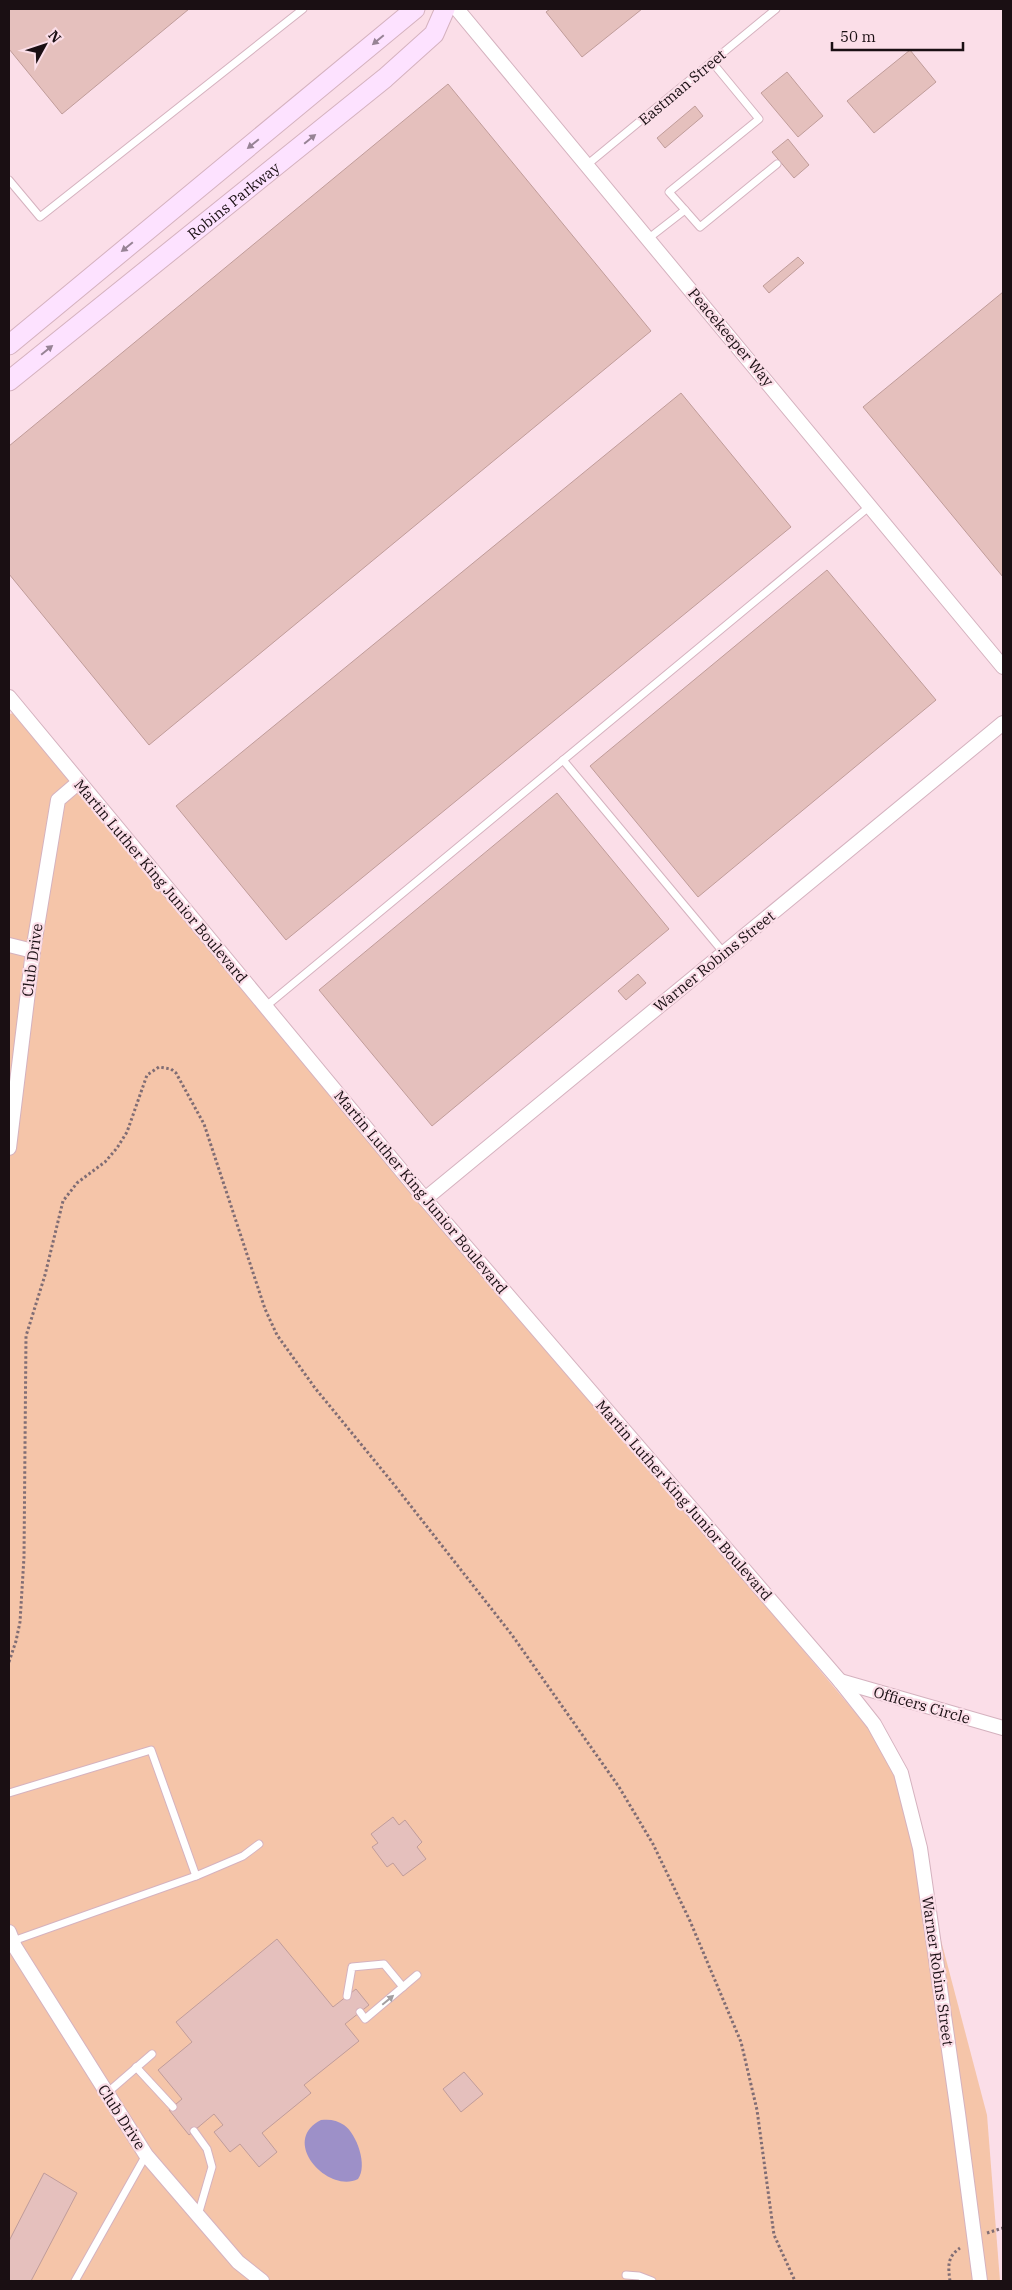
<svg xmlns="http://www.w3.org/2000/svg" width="1012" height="2290" viewBox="0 0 1012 2290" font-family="'IBM Plex Serif',serif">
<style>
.green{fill:#f5c5a9}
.water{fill:#9d90c8}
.building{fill:#e5c0bd;stroke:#c09c9a}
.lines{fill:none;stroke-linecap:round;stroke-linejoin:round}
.lane-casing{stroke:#d5b2bf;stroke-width:9}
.street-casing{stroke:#d5b2bf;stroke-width:16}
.secondary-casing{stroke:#d5b2bf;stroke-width:21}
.path{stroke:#806d74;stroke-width:3;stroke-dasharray:2.5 2.5;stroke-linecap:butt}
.lane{stroke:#fff;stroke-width:7}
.street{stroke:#fff;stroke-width:14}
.secondary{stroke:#fde2ff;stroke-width:19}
.oneway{fill:#978395}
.oneway2{fill:#a39fa1}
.labels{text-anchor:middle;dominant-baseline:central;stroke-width:4.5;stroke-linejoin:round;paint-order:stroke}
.street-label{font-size:15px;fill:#1a0f13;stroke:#fbdee8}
</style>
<rect width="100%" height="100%" fill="#fbdee8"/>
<!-- green -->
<path class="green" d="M21,712L893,1758L987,2115L1000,2281H9V714Z"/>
<!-- water -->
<path class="water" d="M321,2120C330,2119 337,2120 344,2125C357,2134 368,2166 358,2179C328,2194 279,2141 321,2120Z"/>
<!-- building -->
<g class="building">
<path d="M9,9H189L62,114L9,49Z"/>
<path d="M550,9H642L582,57L546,12Z"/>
<path d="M910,50L936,82L874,133L847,101Z"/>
<path d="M787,72L823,116L798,137L761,93Z"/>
<path d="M448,84L651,331L149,745L9,574V446Z"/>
<path d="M695,106L703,116L665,148L657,138Z"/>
<path d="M788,139L809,165L794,178L772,152Z"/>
<path d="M798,257L804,263L769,293L763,286Z"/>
<path d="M1003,292V577L863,407Z"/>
<path d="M681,393L791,527L286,940L176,806Z"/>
<path d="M827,570L936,700L698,897L590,766Z"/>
<path d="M557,793L669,929L432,1126L319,990Z"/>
<path d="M638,974L646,983L626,1000L618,991Z"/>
<path d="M393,1817L399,1825L405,1820L422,1842L417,1847L426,1859L403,1876L393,1863L387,1867L372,1847L378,1843L371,1834Z"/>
<path d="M277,1939L333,2007L356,1989L369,2005L345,2024L359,2041L304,2085L311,2093L262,2133L277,2152L259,2167L240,2144L230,2152L214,2132L223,2125L214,2114L189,2135L169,2110L182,2099L158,2070L192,2042L176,2022Z"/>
<path d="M464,2072L483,2094L461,2112L443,2089Z"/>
<path d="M44,2173L77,2193L31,2281H9V2241Z"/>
</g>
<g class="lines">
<!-- lane casing -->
<g class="lane-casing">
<g id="lane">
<path d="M588,164L776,9"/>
<path d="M9,180L40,217L303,9"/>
<path d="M685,210L700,227L777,164"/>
<path d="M649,238L685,210L669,192L759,119L712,62"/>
<path d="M563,760L724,953"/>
<path d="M265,1007L870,506"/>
<path d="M9,1793L151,1750L196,1876"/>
<path d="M13,1941L196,1876L243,1856L259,1844"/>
<path d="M347,1996L352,1967L384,1964L403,1987"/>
<path d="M360,2012L365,2019L417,1975"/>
<path d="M136,2067L173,2107"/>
<path d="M107,2093L152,2054"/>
<path d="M194,2131L207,2149L212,2167L198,2215"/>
<path d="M626,2275L639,2276L652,2281"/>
<path d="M75,2281L146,2155"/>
</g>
</g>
<!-- street casing -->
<g class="street-casing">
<g id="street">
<path d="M457,9L1003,667"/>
<path d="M9,697L425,1199L840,1681L874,1724L901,1773L920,1848L958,2113L980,2281"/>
<path d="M9,945L33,951"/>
<path d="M9,1148L33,951L58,800L79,782"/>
<path d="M425,1199L1003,723"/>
<path d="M840,1681L1003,1728"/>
<path d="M9,1932L15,1947L146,2155L238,2262L262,2281"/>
</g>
</g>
<!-- secondary casing -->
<g class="secondary-casing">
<g id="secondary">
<path d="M9,345L415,9"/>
<path id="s1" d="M9,381L385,78L434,34L445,9"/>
</g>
</g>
<!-- path -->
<g class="path">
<path d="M9,1662L16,1641L20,1622L24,1557L26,1336L45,1275L63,1201L77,1183L105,1162L117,1148L127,1132L147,1075L159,1067L171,1069L176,1073L204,1124L265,1309L277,1335L315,1388L392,1482L512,1635L619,1787L653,1844L690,1921L741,2042L757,2110L774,2235L795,2281"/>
<path d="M987,2233L1003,2228"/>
<path d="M950,2281C948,2266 947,2257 960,2248"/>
</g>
<!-- lane -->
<use href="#lane" class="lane"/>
<!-- street -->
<use href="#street" class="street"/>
<!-- secondary -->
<use href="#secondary" class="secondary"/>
</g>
<!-- one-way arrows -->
<defs><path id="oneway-solid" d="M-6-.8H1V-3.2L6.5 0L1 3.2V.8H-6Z" transform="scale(1.25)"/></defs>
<g class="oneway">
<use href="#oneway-solid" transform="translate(378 40) rotate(140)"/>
<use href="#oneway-solid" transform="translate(310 139) rotate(-39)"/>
<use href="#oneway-solid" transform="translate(253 144) rotate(141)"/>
<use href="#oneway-solid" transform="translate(127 247) rotate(141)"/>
<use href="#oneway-solid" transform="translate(47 350) rotate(-39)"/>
</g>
<use class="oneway2" href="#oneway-solid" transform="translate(388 2000) rotate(-40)"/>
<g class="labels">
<!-- street labels -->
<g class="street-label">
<text transform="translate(682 87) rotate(-40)">Eastman Street</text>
<text stroke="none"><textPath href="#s1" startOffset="288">Robins Parkway</textPath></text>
<text transform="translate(731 337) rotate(50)">Peacekeeper Way</text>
<text transform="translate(161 881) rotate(50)">Martin Luther King Junior Boulevard</text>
<text transform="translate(32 960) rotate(-82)">Club Drive</text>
<text transform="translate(714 961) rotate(-39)">Warner Robins Street</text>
<text transform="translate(421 1192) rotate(50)">Martin Luther King Junior Boulevard</text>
<text transform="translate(684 1500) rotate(49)">Martin Luther King Junior Boulevard</text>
<text transform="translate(922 1705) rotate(16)">Officers Circle</text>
<text transform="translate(938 1971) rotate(82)">Warner Robins Street</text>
<text transform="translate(122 2117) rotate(57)">Club Drive</text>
</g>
</g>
<!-- border -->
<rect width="1012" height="2290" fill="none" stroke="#1a0f13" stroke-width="20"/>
<!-- north arrow -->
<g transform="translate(45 45) rotate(50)" stroke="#fbdee8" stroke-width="4" paint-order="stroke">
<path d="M0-4L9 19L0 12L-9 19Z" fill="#1a0f13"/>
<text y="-8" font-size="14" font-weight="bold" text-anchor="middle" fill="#1a0f13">N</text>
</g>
<!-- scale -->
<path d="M832 42v8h131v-8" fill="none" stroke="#1a0f13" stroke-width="2.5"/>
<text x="840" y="42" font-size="15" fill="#1a0f13" stroke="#fbdee8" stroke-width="4" paint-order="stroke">50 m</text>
</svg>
